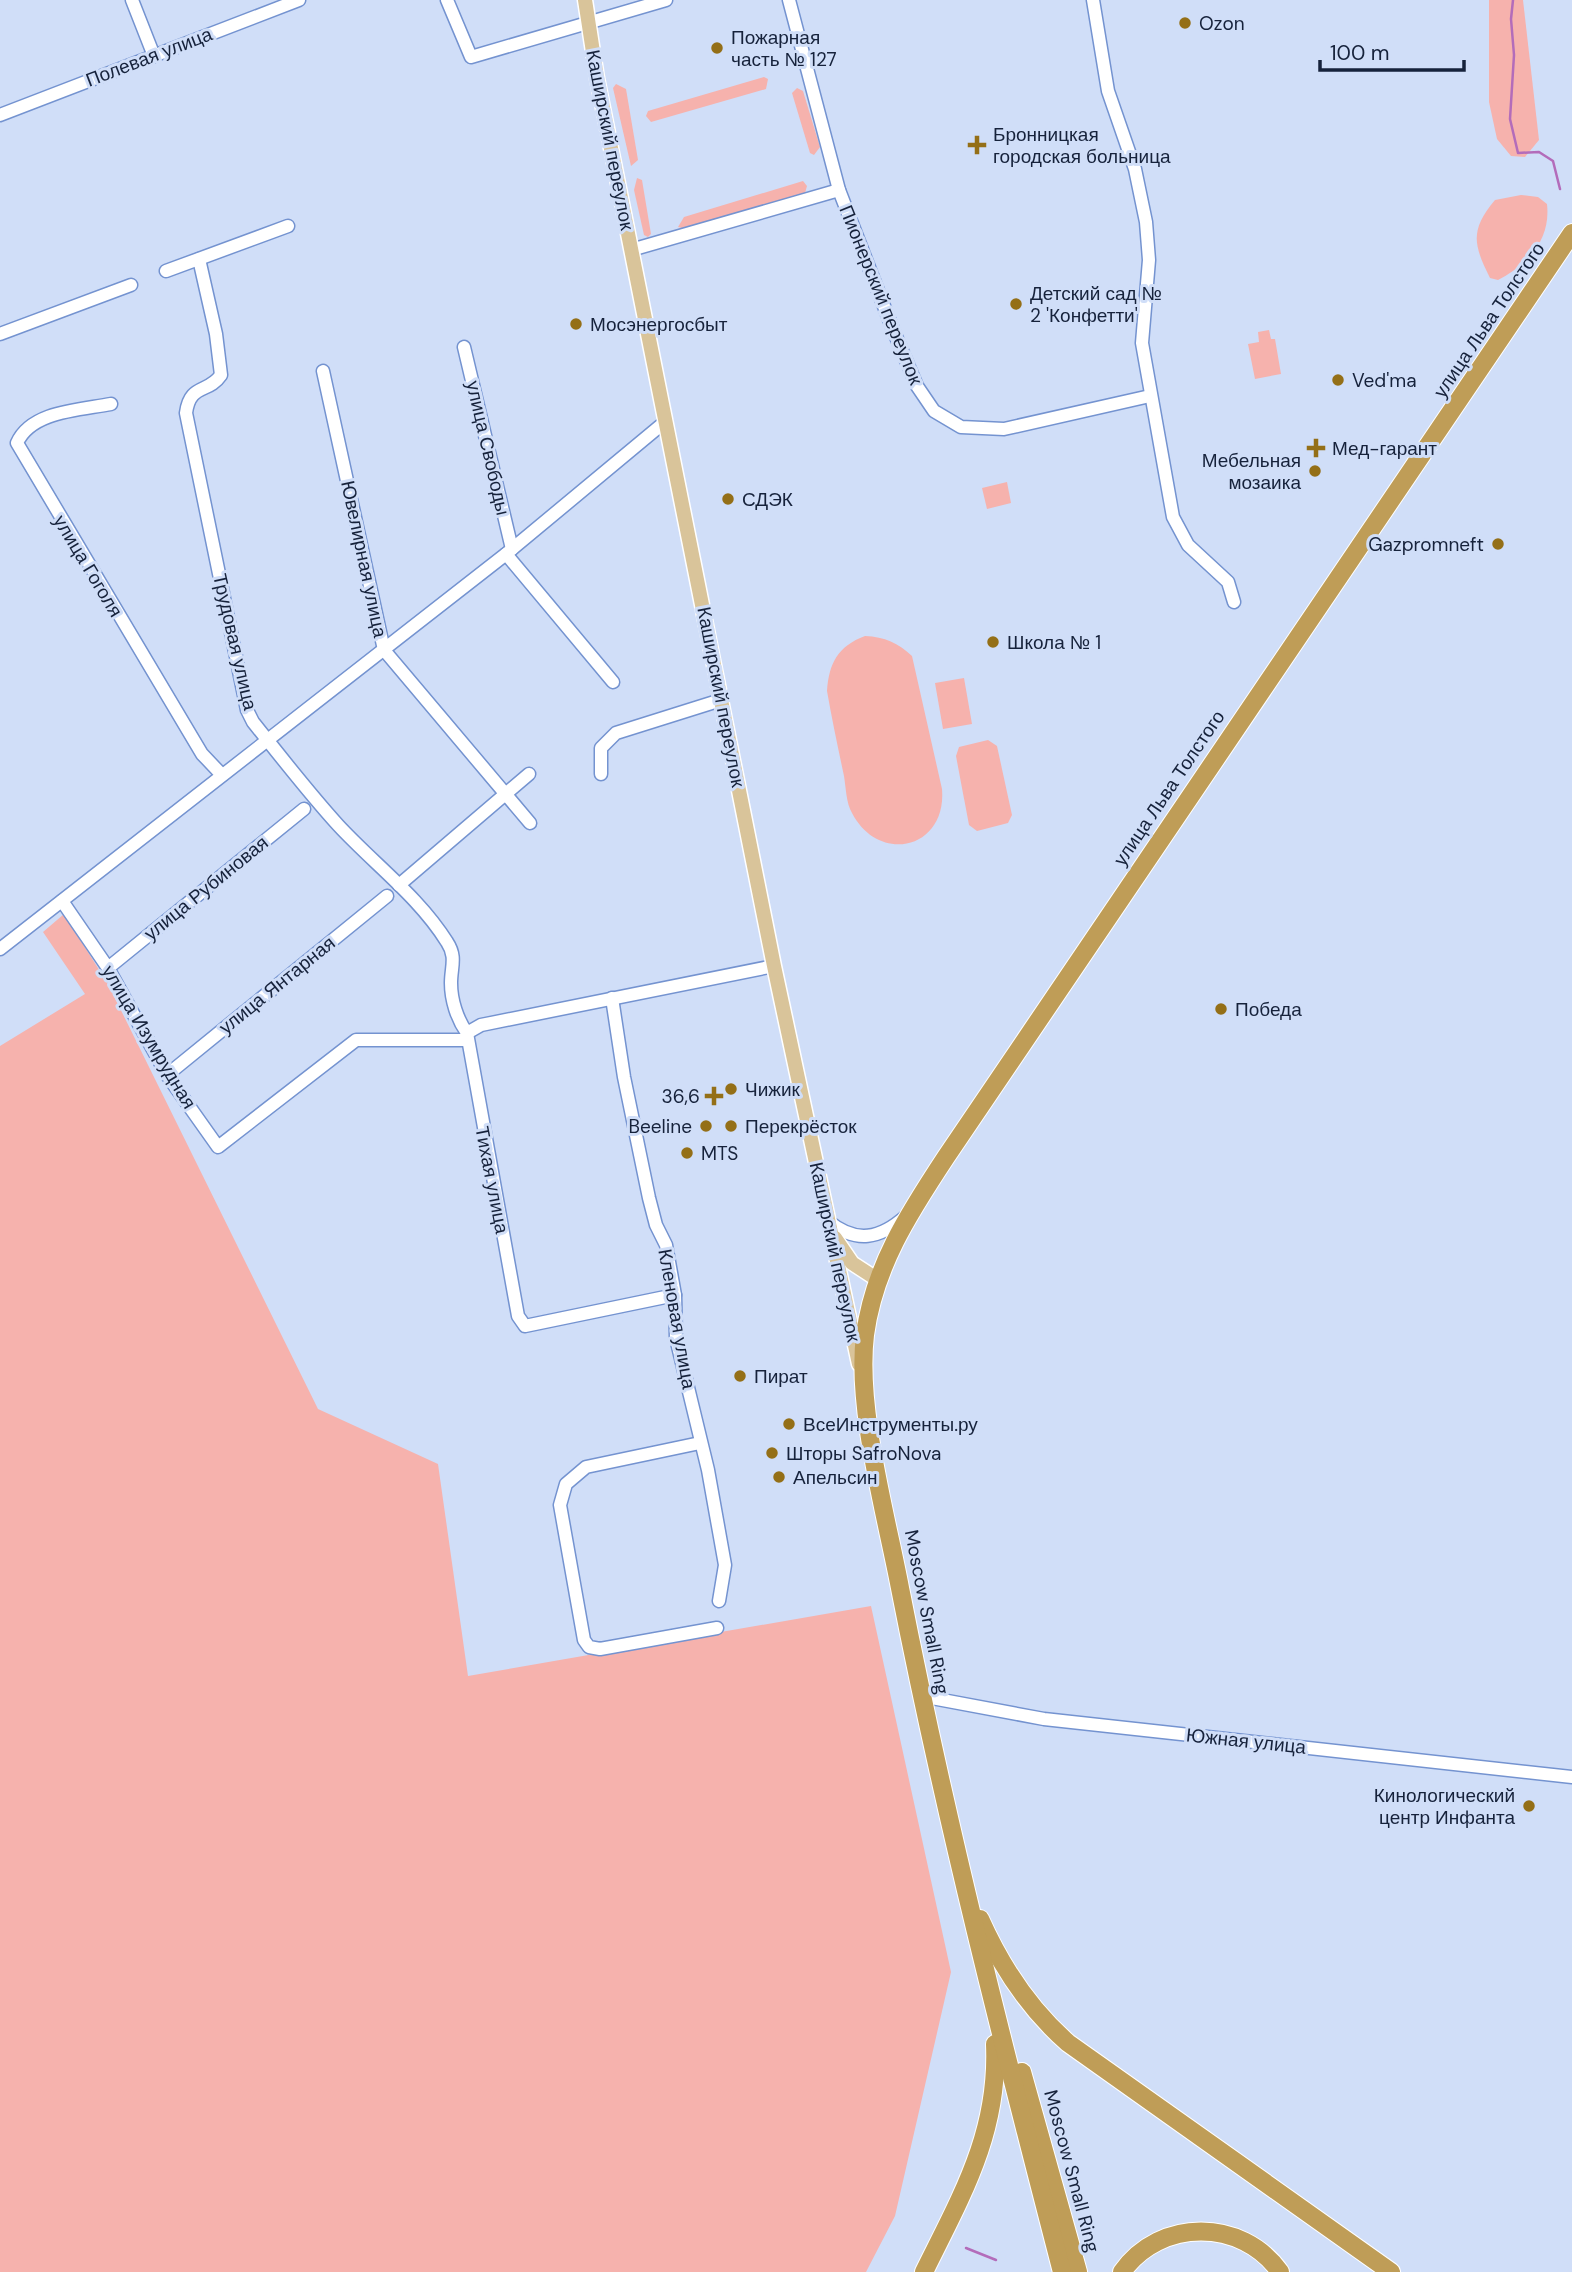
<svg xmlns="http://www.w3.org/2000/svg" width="1572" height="2272" viewBox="0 0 1572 2272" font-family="'DM Sans',sans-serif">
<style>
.green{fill:#f6b2ad}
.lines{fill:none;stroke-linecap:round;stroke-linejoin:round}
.stream{stroke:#b36cba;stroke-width:2.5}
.minor-casing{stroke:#7493d0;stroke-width:15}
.major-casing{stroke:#fff;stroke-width:17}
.highway-casing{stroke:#fff;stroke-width:20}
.minor{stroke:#fff;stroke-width:12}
.major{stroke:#d9c49a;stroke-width:14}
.highway{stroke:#bf9d57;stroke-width:18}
.poi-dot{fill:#946f17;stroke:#d0def8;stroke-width:2.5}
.labels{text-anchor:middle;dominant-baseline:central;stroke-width:6;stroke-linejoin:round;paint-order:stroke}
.poi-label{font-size:19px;fill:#16223b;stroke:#d0def8;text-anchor:start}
.street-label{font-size:19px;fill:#16223b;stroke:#d0def8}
</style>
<rect width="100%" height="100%" fill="#d0def8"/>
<!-- green -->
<g class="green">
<path d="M1489,0H1523L1539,140L1525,157L1511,156L1497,139L1489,102Z"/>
<path d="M764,77L768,79L766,89L651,122L646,116L648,111Z"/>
<path d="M616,84L626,89L638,160L631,166L613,88Z"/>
<path d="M797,88L803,91L820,147L814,155L810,153L792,93Z"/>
<path d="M637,178L642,180L651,234L648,237L644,235L634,190Z"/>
<path d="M803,181L807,186L805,193L682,228L678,227L684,217Z"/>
<path d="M1521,195L1538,197L1547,204C1551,240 1528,264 1498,280L1490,278C1473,244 1470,230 1495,200Z"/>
<path d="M1269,330L1271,339H1275L1281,374L1255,379L1248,344L1259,342L1258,332Z"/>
<path d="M1007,482L1011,503L987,509L982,488Z"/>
<path d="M865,636C885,637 898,643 912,656L942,789C947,849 879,865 852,813C846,803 846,788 844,776C838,748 832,719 827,691C829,663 838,646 865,636Z"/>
<path d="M964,678L972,724L943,729L935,683Z"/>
<path d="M988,740L997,746L1012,815L1008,823L977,831L969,825L956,756L959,747Z"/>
<path d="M64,914L108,984L318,1409L438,1464L468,1676L871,1606L951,1972L895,2216L866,2272H0V1046L85,994L43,932Z"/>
</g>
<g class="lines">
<!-- stream -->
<g class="stream">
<path d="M1513,0L1511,19L1514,55L1510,119L1518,153L1539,152L1553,161L1560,189"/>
<path d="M966,2248L996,2260"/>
</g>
<!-- minor casing -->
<g class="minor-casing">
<g id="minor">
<path d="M132,0L154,56"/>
<path d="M447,0L471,57L666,0"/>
<path d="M789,0L839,190L894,332L917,386L934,411L961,427L1004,429L1150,396"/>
<path d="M1093,0L1108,91L1135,169L1146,222L1149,260L1142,343L1173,517L1188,545L1228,582L1234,602"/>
<path d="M0,115L299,0"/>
<path d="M631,250L839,190"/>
<path d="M199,259L216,334L221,375C208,394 190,383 186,413L247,710L253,722C281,757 308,792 338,825C374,864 419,897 447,942C457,957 451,967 451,983C451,1000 457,1019 467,1033"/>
<path d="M166,271L288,226"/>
<path d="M0,334L131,285"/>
<path d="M464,347L512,549"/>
<path d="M323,371L384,650L530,823"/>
<path d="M111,404C80,410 31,411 17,443L202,754L222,775"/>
<path d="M506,554L613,682"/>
<path d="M601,774V748L616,733L721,700"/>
<path d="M399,885L529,774"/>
<path d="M62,901L108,968L167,1075L218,1147L356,1040H466"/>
<path d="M0,949L506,554L666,421"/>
<path d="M108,968L304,809"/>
<path d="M612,998L624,1077L649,1198L656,1225L666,1245L675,1295L676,1338L708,1470L720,1537L725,1565L719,1601"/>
<path d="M467,1033L518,1316L525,1326L675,1295"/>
<path d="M467,1033L481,1025L774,966"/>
<path d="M167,1075L387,896"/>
<path d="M828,1221C856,1244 880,1239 906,1216"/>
<path d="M700,1443L586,1467L566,1484L560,1505L584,1640L589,1647L600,1649L717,1628"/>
<path d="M921,1696L1044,1719L1572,1777"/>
</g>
</g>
<!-- major casing -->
<g class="major-casing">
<g id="major">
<path d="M585,0L597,78L774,966L859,1364"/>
<path d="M835,1238L852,1263L878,1280"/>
</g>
</g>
<!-- highway casing -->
<g class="highway-casing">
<g id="highway">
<path d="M980,1919C1001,1966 1029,2009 1068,2043L1391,2272"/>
<path d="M1022,2072L1078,2272"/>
<path d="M924,2272C962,2195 999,2132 995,2044"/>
<path d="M1062,2272C1003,2045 945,1818 900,1588C886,1514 856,1408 865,1335C874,1267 909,1213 946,1157L1572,233"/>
<path d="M1122,2272C1160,2218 1242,2218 1280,2272"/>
</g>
</g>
<!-- minor -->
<use href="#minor" class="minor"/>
<!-- major -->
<use href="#major" class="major"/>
<!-- highway -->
<use href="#highway" class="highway"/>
</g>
<!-- markers -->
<g class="poi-dot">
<circle cx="1185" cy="23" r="7"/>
<circle cx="717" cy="48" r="7"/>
<path d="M973.5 134.5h7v7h7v7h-7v7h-7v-7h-7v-7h7z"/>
<circle cx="1016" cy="304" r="7"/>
<circle cx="576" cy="324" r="7"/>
<circle cx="1338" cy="380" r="7"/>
<path d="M1312.5 437.5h7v7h7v7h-7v7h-7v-7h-7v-7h7z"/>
<circle cx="1315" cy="471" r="7"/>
<circle cx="728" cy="499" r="7"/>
<circle cx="1498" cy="544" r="7"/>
<circle cx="993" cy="642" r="7"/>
<circle cx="1221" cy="1009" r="7"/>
<circle cx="731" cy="1089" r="7"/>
<path d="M710.5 1085.5h7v7h7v7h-7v7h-7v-7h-7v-7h7z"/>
<circle cx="706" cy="1126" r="7"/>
<circle cx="731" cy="1126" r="7"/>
<circle cx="687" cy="1153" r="7"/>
<circle cx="740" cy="1376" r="7"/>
<circle cx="789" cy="1424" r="7"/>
<circle cx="772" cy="1453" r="7"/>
<circle cx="779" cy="1477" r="7"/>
<circle cx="1529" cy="1806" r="7"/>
</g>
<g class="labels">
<!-- poi labels -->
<g class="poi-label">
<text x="1199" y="23">Ozon</text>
<text x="731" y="37">Пожарная<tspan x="731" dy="22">часть № 127</tspan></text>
<text x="993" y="134">Бронницкая<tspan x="993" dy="22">городская больница</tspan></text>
<text x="1030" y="293">Детский сад №<tspan x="1030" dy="22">2 'Конфетти'</tspan></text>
<text x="590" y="324">Мосэнергосбыт</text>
<text x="1352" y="380">Ved'ma</text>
<text x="1332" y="448">Мед-гарант</text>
<text x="1301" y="460" text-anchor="end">Мебельная<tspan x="1301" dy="22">мозаика</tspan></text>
<text x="742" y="499">СДЭК</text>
<text x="1484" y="544" text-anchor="end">Gazpromneft</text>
<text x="1007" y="642">Школа № 1</text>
<text x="1235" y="1009">Победа</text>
<text x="745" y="1089">Чижик</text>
<text x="700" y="1096" text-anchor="end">36,6</text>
<text x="692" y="1126" text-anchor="end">Beeline</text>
<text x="745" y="1126">Перекрёсток</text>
<text x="701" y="1153">MTS</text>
<text x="754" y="1376">Пират</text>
<text x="803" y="1424">ВсеИнструменты.ру</text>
<text x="786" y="1453">Шторы SafroNova</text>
<text x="793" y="1477">Апельсин</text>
<text x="1515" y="1795" text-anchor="end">Кинологический<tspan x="1515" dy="22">центр Инфанта</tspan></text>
</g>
<!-- street labels -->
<g class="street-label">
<text transform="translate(149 57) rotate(-21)">Полевая улица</text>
<text transform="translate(610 140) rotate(79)">Каширский переулок</text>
<text transform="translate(881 295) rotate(68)">Пионерский переулок</text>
<text transform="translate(1489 320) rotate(-56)">улица Льва Толстого</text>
<text transform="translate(488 448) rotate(77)">улица Свободы</text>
<text transform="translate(364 559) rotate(78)">Ювелирная улица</text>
<text transform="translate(88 566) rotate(59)">улица Гоголя</text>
<text transform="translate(235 642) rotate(77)">Трудовая улица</text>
<text transform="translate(721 697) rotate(79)">Каширский переулок</text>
<text transform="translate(1169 788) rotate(-56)">улица Льва Толстого</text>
<text transform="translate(206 888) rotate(-39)">улица Рубиновая</text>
<text transform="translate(277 985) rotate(-39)">улица Янтарная</text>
<text transform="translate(149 1037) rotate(59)">улица Изумрудная</text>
<text transform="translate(492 1180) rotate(79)">Тихая улица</text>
<text transform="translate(835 1252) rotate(78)">Каширский переулок</text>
<text transform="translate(677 1319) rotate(80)">Кленовая улица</text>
<text transform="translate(927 1612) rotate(79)">Moscow Small Ring</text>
<text transform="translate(1246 1741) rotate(6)">Южная улица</text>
<text transform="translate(1072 2171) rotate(75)">Moscow Small Ring</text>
</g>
</g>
<!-- scale -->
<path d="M1320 60v10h144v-10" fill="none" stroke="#16223b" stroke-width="3.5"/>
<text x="1330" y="60" font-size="21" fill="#16223b" stroke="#d0def8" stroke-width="5" paint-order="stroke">100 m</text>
</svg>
